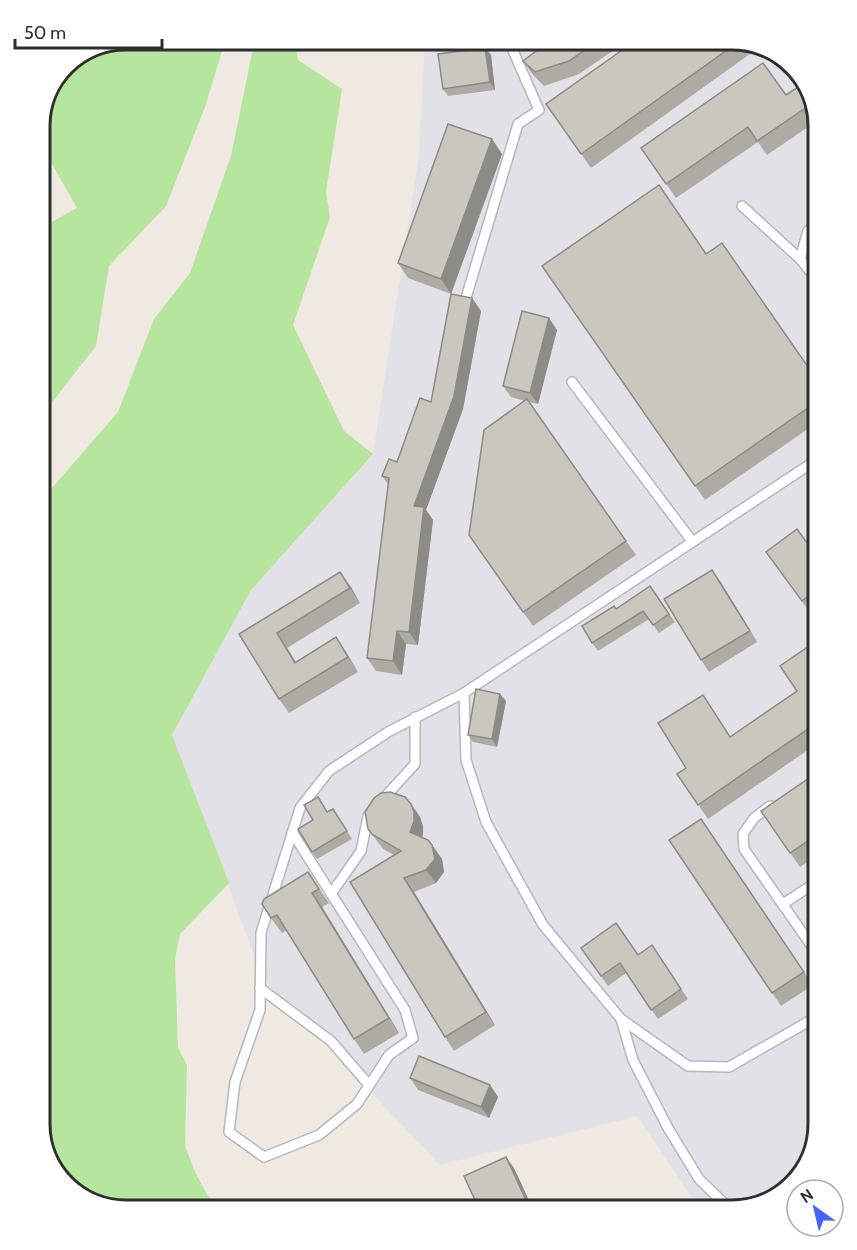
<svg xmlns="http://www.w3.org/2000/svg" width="857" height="1250" viewBox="0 0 857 1250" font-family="Cabin,sans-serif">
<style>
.industrial{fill:#e3e1e8}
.green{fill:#b6e59e}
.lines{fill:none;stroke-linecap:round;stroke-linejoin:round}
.lane-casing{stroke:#b4b7c1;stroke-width:12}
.lane{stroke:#fff;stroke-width:9}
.wall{fill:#afaba4}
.shaded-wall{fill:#8e8b86}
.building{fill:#cbc7bf;stroke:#8e8b86;stroke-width:1.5}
.rim{fill:none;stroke:#2e2e2e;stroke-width:3}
</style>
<rect width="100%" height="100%" fill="#efe9e1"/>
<!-- industrial -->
<path class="industrial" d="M425,39H737L775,51L807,82L818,125V1125L806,1168L775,1200L732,1211H708L697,1205L637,1116L440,1165L263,979L172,735L251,590L373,454L419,155Z"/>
<!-- green -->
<g class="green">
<path d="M125,39H222V51L205,107L166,206L109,266L96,346L39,419V229L77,208L39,141V119L68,61Z"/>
<path d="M255,39H295L298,60L342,89L326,192L330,217L293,325L344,431L373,454L251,590L172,735L229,883L180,934L175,959L178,1048L187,1065L185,1146L195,1172L208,1196L228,1211H120L78,1197L50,1168L39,1125V503L118,412L154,319L190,273L231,156Z"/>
</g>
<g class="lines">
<!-- lane casing -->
<g class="lane-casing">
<g id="lane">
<path d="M39,204L44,201L39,193"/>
<path d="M742,206L800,259L818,281"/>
<path d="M800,259L808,231L818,225"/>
<path d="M466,298L518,124L539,110L508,39"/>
<path d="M572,382L692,541"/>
<path d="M464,693L466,760L486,822L543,925L621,1019L688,1066L729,1067L818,1016"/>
<path d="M383,799L415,764V717"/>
<path d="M770,806L754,818L743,834L744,849L818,955"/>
<path d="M292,832L405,1010L413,1038L389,1055L357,1104L319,1135L264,1157L229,1132L235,1082L260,1010L261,933L300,808L329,771L388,732L464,693L818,459"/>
<path d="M331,894L361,851L368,816L371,812"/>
<path d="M783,904L818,881"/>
<path d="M260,988L331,1041L369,1085"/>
<path d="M621,1019L633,1060L668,1128L699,1179L732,1211"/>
</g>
</g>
<!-- lane -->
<use href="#lane" class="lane"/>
</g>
<!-- wall -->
<g class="wall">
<path d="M540,39H737L761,46L591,168L546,104L620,52L617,48L579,74L544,86L533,75L523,61L544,45Z"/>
<path d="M485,48L491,55L495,90L448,96L443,89Z"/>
<path d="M806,82L814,123L767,155L758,142L676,198L641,148L786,95Z"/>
<path d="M492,139L502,154L451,294L408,278L398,263Z"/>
<path d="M706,254L808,366L818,360V422L705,500L542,266Z"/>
<path d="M472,298L481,311L463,409L426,510L433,520L418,645L406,644L402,675L376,671L367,658L388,484L382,476L397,462L431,402Z"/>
<path d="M557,330L538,404L529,402L636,555L533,626L469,535L525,401L511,397L503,386Z"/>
<path d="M818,558V610L812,615L776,566Z"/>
<path d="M340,572L360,603L287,648L296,662L336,637L358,672L289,713L279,699L239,634Z"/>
<path d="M720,581L757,642L709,672L701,660Z"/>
<path d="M650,586L675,622L659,633L649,619L598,651L592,643L616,609Z"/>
<path d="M818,640V743L708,819L677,774L686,768L712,708L730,737L797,691Z"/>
<path d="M506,701L497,747L473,742L468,735Z"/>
<path d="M818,772V855L800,867L761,811Z"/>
<path d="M318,797L327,812L333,809L352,839L317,859L312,852L313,820Z"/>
<path d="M411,804L420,817L423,826V834L422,838L432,845L442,859L444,872L436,883L414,892L495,1025L454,1051L445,1037L394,855L383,849L368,829Z"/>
<path d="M701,819L813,985L781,1006L669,840Z"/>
<path d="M308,872L329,903L322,907L399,1033L364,1054L354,1039L287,930L282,933L271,918Z"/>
<path d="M652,945L688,999L658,1019L626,973L608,986L581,948L638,955Z"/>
<path d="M410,1078L490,1085L498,1097L489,1118L418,1090Z"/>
</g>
<!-- shaded-wall -->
<g class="shaded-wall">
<path d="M485,48L491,55L495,90L490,82Z"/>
<path d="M492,139L502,154L451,294L441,279Z"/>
<path d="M472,298L481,311L463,409L426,510L433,520L418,645L409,632L414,506Z"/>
<path d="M549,318L557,330L538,404L530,393Z"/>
<path d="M712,570L720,581L757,642L750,631Z"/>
<path d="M340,572L351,587L360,603L350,588Z"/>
<path d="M397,631L406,644L402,675L393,661Z"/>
<path d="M277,633L287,648L305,678L295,663Z"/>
<path d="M336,637L346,652L358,672L348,657Z"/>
<path d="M500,694L506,701L497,747L492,739Z"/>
<path d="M411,804L420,817L423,826V834L419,845L410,832Z"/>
<path d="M432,845L442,859L444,872L436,883L426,870Z"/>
<path d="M404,878L414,892L495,1025L486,1012Z"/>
<path d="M312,893L322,907L399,1033L389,1018Z"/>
<path d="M490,1085L498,1097L489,1118L481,1107Z"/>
<path d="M506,1157L514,1168L534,1211H531Z"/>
</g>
<!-- building -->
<g class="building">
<path d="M540,39H600L569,61L535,72L523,61L544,45Z"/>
<path d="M623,39H632L615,45Z"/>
<path d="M638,39H737L741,40L581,154L546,104Z"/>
<path d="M485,48L490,82L443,89L438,54Z"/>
<path d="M763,63L786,95L806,82H807L818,125V129L804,109L757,141L748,127L666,184L641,148Z"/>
<path d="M448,124L492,139L441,279L398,263Z"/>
<path d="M659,185L706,254L722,243L808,367L818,360V401L695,486L542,266Z"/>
<path d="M451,294L472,298L454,396L414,506L424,507L409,632L397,631L393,661L367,658L389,478L382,476L389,459L397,462L420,398L431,402Z"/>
<path d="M522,311L549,318L530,393L503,386Z"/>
<path d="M527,399L626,541L523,612L469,535L484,430Z"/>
<path d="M797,529L818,558V595L815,591L802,601L766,552Z"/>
<path d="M712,570L750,631L701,660L664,599Z"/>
<path d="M340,572L350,588L277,633L295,663L336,637L348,657L279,699L239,634Z"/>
<path d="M650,586L669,614L653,625L643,611L592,643L582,626L614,606L616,609Z"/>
<path d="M818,640V722L698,805L677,774L686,768L658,723L703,695L730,737L797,691L780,666Z"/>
<path d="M476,689L500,694L492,739L468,735Z"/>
<path d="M818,772V834L790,853L761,811Z"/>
<path d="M390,792L405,797L411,804L414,812V821L410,832L428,840L432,845L435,859L426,870L404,878L486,1012L445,1037L350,882L401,851L373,835L368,829L365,812L374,798L381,793Z"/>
<path d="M318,797L327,812L333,809L347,831L312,852L298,829L313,820L304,805Z"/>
<path d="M701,819L804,972L772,993L669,840Z"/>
<path d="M308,872L319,889L312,893L389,1018L354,1039L277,915L271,918L262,904L264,899Z"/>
<path d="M818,883V896L812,887Z"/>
<path d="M616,923L638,955L652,945L681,989L651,1010L620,963L601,976L581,948Z"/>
<path d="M419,1056L490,1085L481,1107L410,1078Z"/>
<path d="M506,1157L531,1211H480L464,1176Z"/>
</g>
<!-- crop -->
<path d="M0 0H857V1250H0ZM126 50H732A76 76 0 0 1 808 126V1124A76 76 0 0 1 732 1200H126A76 76 0 0 1 50 1124V126A76 76 0 0 1 126 50Z" fill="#fff" fill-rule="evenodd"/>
<path class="rim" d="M126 50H732A76 76 0 0 1 808 126V1124A76 76 0 0 1 732 1200H126A76 76 0 0 1 50 1124V126A76 76 0 0 1 126 50Z"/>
<!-- north arrow -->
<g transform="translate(815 1208) rotate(326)"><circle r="28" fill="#ffffff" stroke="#ababab" stroke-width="1.5"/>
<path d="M0-4.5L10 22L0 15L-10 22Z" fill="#4264fb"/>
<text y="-9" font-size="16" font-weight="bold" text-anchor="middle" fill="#2e2e2e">N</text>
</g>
<!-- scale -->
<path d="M15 39v9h147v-9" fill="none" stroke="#2e2e2e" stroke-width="3"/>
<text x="24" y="39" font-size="18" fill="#2e2e2e" stroke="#ffffff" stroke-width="4.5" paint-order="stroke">50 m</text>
</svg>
